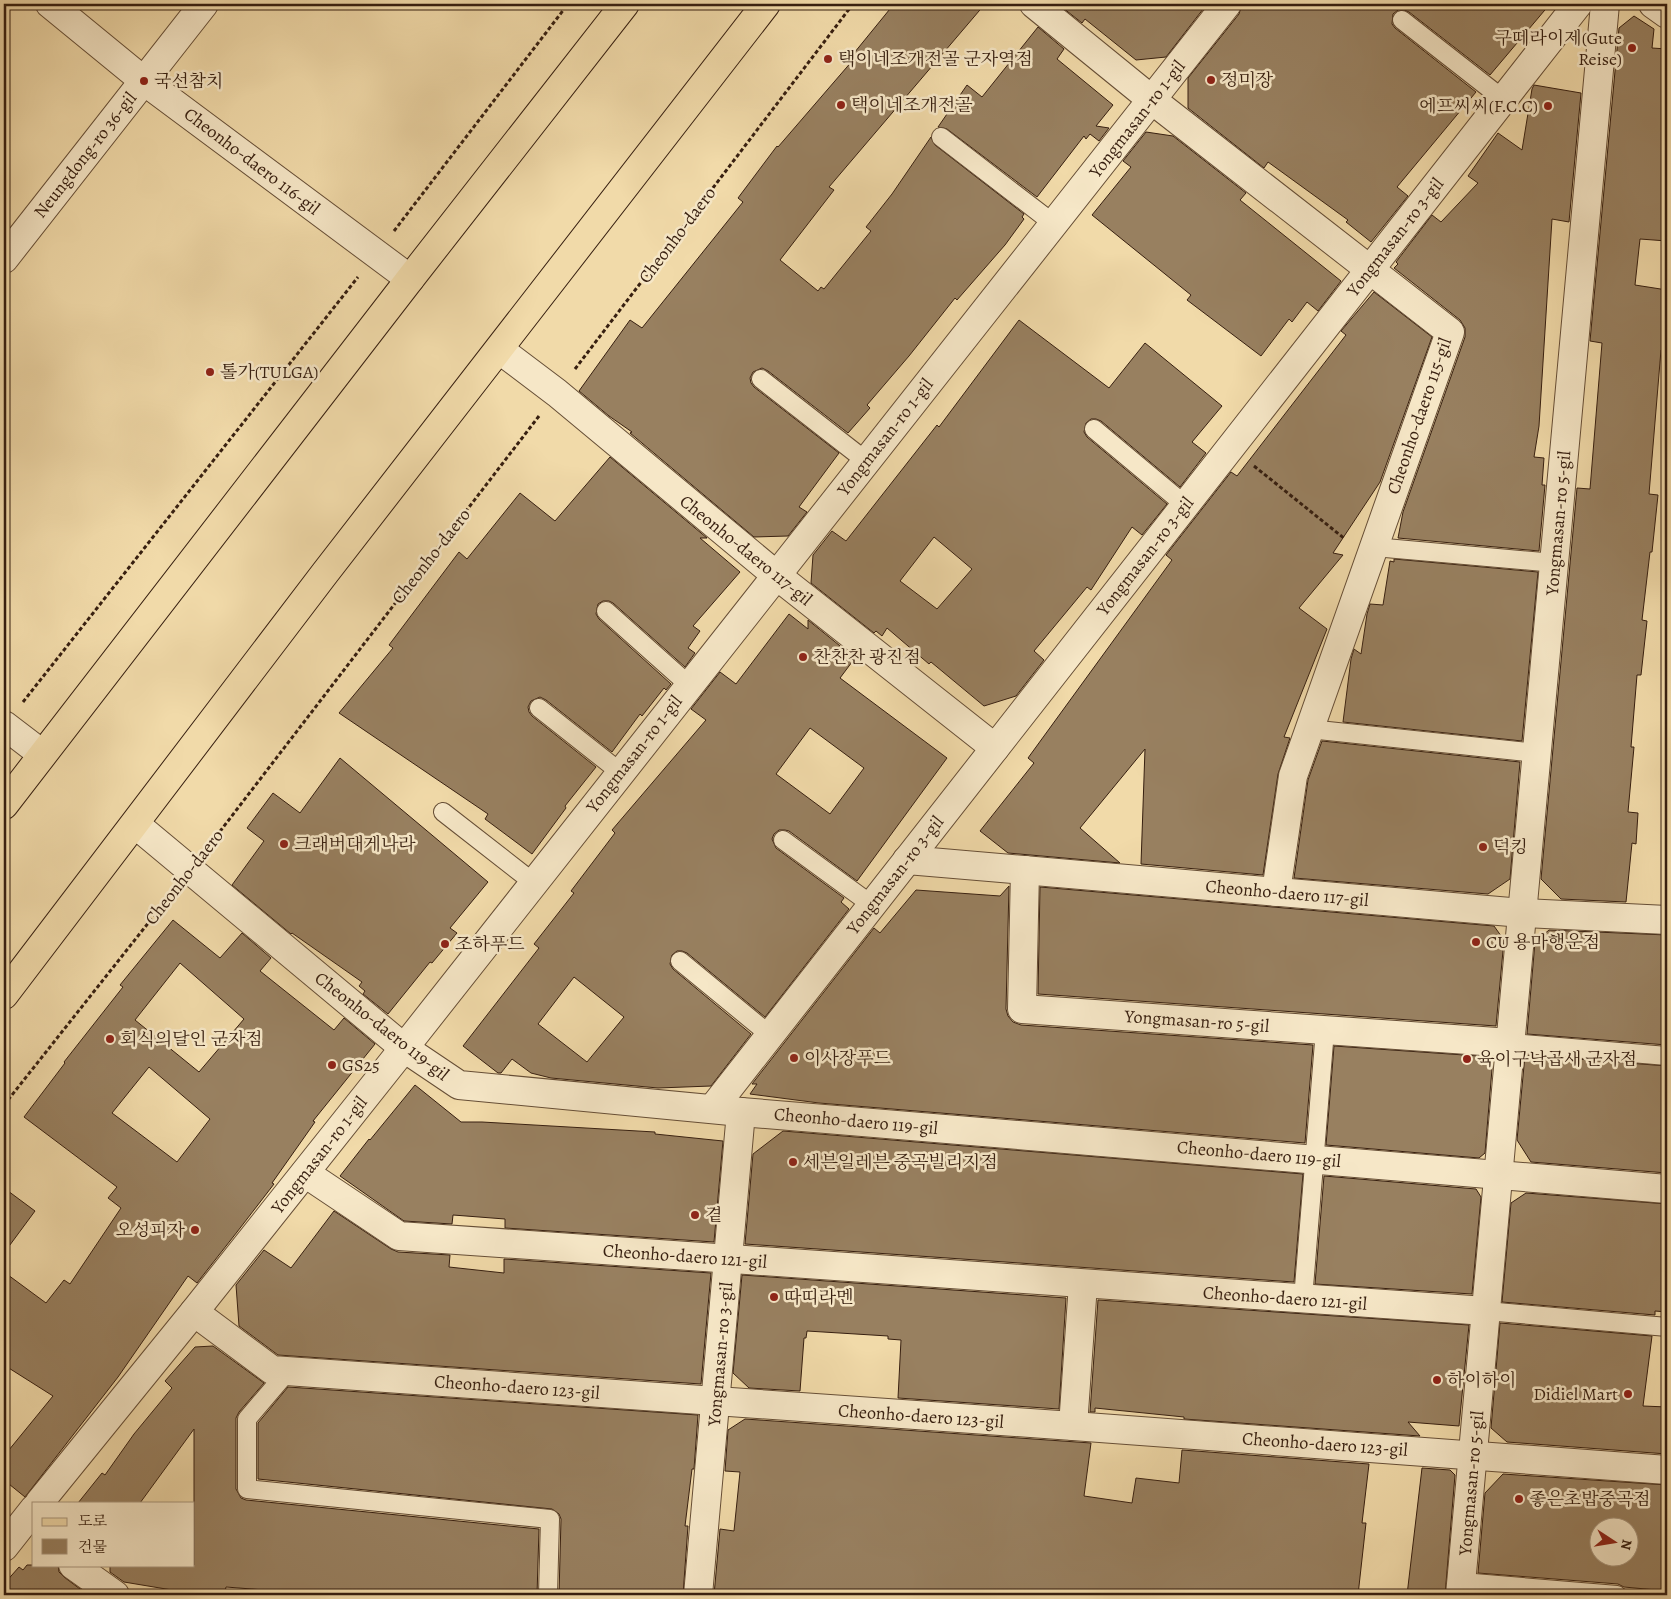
<svg xmlns="http://www.w3.org/2000/svg" width="1671" height="1599" viewBox="0 0 1671 1599" font-family="Alegreya,'Noto Serif KR',serif">
<style>
.building{fill:#988060;stroke:#371f10;fill-rule:evenodd}
.lines{fill:none;stroke-linecap:round;stroke-linejoin:round}
.service-casing{stroke:#664e36;stroke-width:20}
.minor-casing{stroke:#664e36;stroke-width:30}
.primary-casing{stroke:#371f10;stroke-width:30}
.path{stroke:#371f10;stroke-width:3;stroke-dasharray:4 2.5;stroke-linecap:butt}
.service{stroke:#f6e7c7;stroke-width:18}
.minor{stroke:#f6e7c7;stroke-width:28}
.primary{stroke:#f1daa9;stroke-width:28}
.poi-dot{fill:#8f2418;stroke:#f6e7c7;stroke-width:2}
.labels{text-anchor:middle;dominant-baseline:central;stroke-width:5;stroke-linejoin:round;paint-order:stroke}
.poi-label{font-size:18px;fill:#371f10;stroke:#f6e7c7;text-anchor:start}
.street-label{font-size:18px;fill:#371f10;stroke:#f6e7c7}
</style>
<rect width="100%" height="100%" fill="#f1daa9"/>
<filter id="stains"><feTurbulence type="fractalNoise" baseFrequency=".004" numOctaves="4"/><feColorMatrix values="0 0 0 0 .2 0 0 0 0 .09 0 0 0 0 .02 0 0 0 .5 -.17"/></filter>
<radialGradient id="worn" r=".72"><stop offset=".6" stop-color="#630" stop-opacity="0"/><stop offset="1" stop-color="#630" stop-opacity=".3"/></radialGradient>
<!-- building -->
<g class="building">
<path d="M894,4H985L829,187L834,190L780,260L818,291L821,287L824,289L871,231L866,227L892,194L931,137L935,145L1024,214L1022,217L1024,219L1005,245L957,300L955,298L909,356L867,405L870,408L848,433L768,371L762,368L753,372L750,378L751,383L754,387L839,453L799,507L807,512L788,536L754,537L630,433L632,432L609,416L579,391L630,320L642,328L743,202L738,198L777,146L778,147L853,60L850,58Z"/>
<path d="M1058,4H1207L1166,57L1136,60L1085,19L1082,23Z"/>
<path d="M1242,4H1550L1490,75L1409,12L1404,10H1398L1393,14L1392,24L1395,28L1476,92L1397,187L1408,196L1371,242L1346,222L1348,220L1268,162L1264,168L1188,108V78L1239,14Z"/>
<path d="M1634,16L1654,29L1652,48L1667,49V241L1640,239L1635,285L1667,290V351L1661,350L1649,494L1658,495L1652,552H1650L1642,620L1647,621L1641,675H1637L1631,747H1634L1628,812L1638,813L1636,844L1632,843L1626,902L1561,899L1541,879L1577,488L1590,489L1602,343L1590,341L1619,28Z"/>
<path d="M1038,27L1064,49L1057,59L1113,105L1096,126L1109,128L1099,141L1090,134L1086,139L1084,136L1037,197L947,129L938,127L967,85L982,97Z"/>
<path d="M1534,85L1581,93L1569,222L1552,219L1539,426L1534,457L1544,458L1542,485H1545L1539,551L1398,538L1403,512L1465,337V328L1460,320L1394,268L1398,264L1396,262L1432,215L1441,222L1478,183L1468,176L1498,133L1522,150L1532,89Z"/>
<path d="M1146,132L1173,136L1246,193L1240,200L1341,281L1318,311L1307,302L1292,322L1289,319L1261,356L1187,300L1191,295L1092,215L1131,167L1123,161Z"/>
<path d="M1374,292L1432,337L1380,482L1333,553L1343,555L1299,608L1327,629L1284,737L1290,738L1278,774L1263,875L1141,864L1145,749L1080,828L1120,863L1008,853L980,831L1034,763L1028,758L1172,560L1166,555L1231,472L1237,476L1346,335L1341,331Z"/>
<path d="M1019,320L1109,388L1145,343L1222,406L1192,442L1206,453L1180,487L1101,421L1096,419H1091L1086,423L1084,432L1087,437L1167,504L1142,535L1132,527L1091,590L1087,587L1034,651L1044,660L1016,696L984,706L931,662L929,664L887,628L882,636L876,631L874,633L811,583L813,555L832,531L846,541L937,425L939,427ZM934,537L972,569L937,609L900,581Z"/>
<path d="M610,457L707,538H700L740,572L693,626L700,631L688,648L695,653L685,667L613,603L609,601H603L598,604L596,614L599,619L671,684L666,690L664,688L642,716L640,714L612,752L546,700L540,697L531,701L528,707L529,712L532,716L596,767L565,806L566,808L532,854L485,819L488,814L339,713L393,648L389,645L459,552L467,559L520,493L555,521Z"/>
<path d="M1394,559L1538,572L1522,741L1343,722L1351,659L1354,649L1361,654L1367,614L1370,604L1383,605L1390,561L1394,562Z"/>
<path d="M789,614L808,629V620L855,658L840,678L947,758L857,881L789,831L785,830H779L774,834L772,839L776,848L844,898L841,902L849,909L765,1017L687,953L682,951H677L672,955L670,964L673,969L751,1034L711,1086L658,1088L551,1078L531,1073L512,1059L501,1073H498L463,1046L539,948L534,944L574,893L571,891L615,833L612,830L706,720L691,709L720,672L736,684ZM810,728L864,768L830,814L776,774ZM574,977L624,1017L587,1062L538,1024Z"/>
<path d="M1322,741L1520,762L1510,879L1488,894L1294,878L1308,780Z"/>
<path d="M340,758L488,882L450,928L457,933L432,963L430,962L388,1014L363,994L365,991L359,986L362,982L292,933L291,934L232,885L264,841L247,828L273,793L300,813Z"/>
<path d="M1009,886L1006,1009L1008,1016L1013,1022L1021,1025L1313,1045L1305,1143L819,1103L750,1094L757,1084H752L874,928L880,933L916,890L1000,896Z"/>
<path d="M1040,887L1494,926L1504,940L1496,1026L1038,994Z"/>
<path d="M173,920L220,958L242,933L271,958L260,971L334,1030L344,1018L375,1044L313,1121L315,1122L272,1183L274,1184L237,1232L197,1283L188,1276L118,1377L25,1497L4,1480V1456L53,1396L4,1365V1272L46,1303L64,1280L70,1284L121,1208L108,1198L117,1187L24,1117L65,1063L64,1062L123,987L120,985ZM180,963L244,1019L199,1072L135,1020ZM149,1067L210,1119L177,1162L112,1113Z"/>
<path d="M1549,930L1667,935V1045L1527,1034L1535,942Z"/>
<path d="M1334,1046L1493,1057L1485,1153L1479,1158L1326,1145Z"/>
<path d="M1525,1055L1667,1066V1173L1531,1162L1517,1140Z"/>
<path d="M415,1085L461,1122H482L655,1132V1134L723,1141L714,1242L505,1228V1219L453,1215L452,1224L404,1221L340,1176L369,1139L370,1140Z"/>
<path d="M783,1131L1303,1174L1294,1282L745,1244L753,1154Z"/>
<path d="M1324,1176L1476,1189L1481,1197L1472,1294L1315,1284Z"/>
<path d="M4,1188L35,1211L4,1253Z"/>
<path d="M1526,1193L1667,1204V1312L1655,1311V1315L1502,1302L1511,1203Z"/>
<path d="M334,1211L391,1249L398,1252L450,1255L449,1267L504,1273V1259L711,1273L701,1384L278,1355L239,1326L236,1285L264,1250L291,1268Z"/>
<path d="M742,1275L1066,1298L1059,1409L898,1398L901,1340L888,1339V1336L807,1331L806,1338H804L800,1391L749,1388L733,1373Z"/>
<path d="M1098,1300L1469,1325L1459,1426L1408,1422L1420,1436L1184,1419V1417L1095,1408V1412H1090Z"/>
<path d="M1500,1323L1652,1336L1643,1406L1667,1407V1454L1507,1442L1491,1428Z"/>
<path d="M213,1346L264,1383L239,1412L236,1418V1489L241,1498L246,1500L539,1529L537,1595H277V1591L226,1587L225,1592L178,1591L124,1582L110,1572V1565H194V1429L140,1503H78L102,1473L105,1475L134,1434L172,1388L165,1381L195,1347Z"/>
<path d="M288,1387L698,1415L694,1469H692L685,1526H688L683,1595H559L561,1519L559,1514L552,1509L258,1479V1423Z"/>
<path d="M745,1419L1091,1443L1084,1496L1132,1503L1136,1478L1179,1483L1182,1450L1369,1464L1362,1523H1366L1358,1595H714L720,1529L734,1531L740,1472L725,1471L728,1430Z"/>
<path d="M1422,1468L1450,1470L1455,1475L1445,1595H1407Z"/>
<path d="M1503,1474L1667,1485V1591L1624,1587L1618,1584L1478,1573L1485,1493ZM1598,1526H1628V1556H1598Z"/>
<path d="M27,1565H58L59,1572L64,1577L88,1595H4V1584L19,1567L23,1570Z"/>
</g>
<g class="lines">
<!-- service casing -->
<g class="service-casing">
<g id="service">
<path d="M1402,20L1503,99"/>
<path d="M941,137L1054,224"/>
<path d="M761,379L866,461"/>
<path d="M1094,429L1185,505"/>
<path d="M1374,547L1555,563"/>
<path d="M606,611L689,685"/>
<path d="M539,708L620,772"/>
<path d="M1309,729L1537,753"/>
<path d="M443,812L534,883"/>
<path d="M783,840L872,905"/>
<path d="M680,961L770,1035"/>
<path d="M1511,1043L1667,1056"/>
<path d="M1303,1299L1325,1030"/>
<path d="M1486,1311L1667,1327"/>
<path d="M288,1371L247,1419V1489L550,1519L548,1595"/>
<path d="M1462,1582L1617,1595"/>
</g>
</g>
<!-- minor casing -->
<g class="minor-casing">
<g id="minor">
<path d="M50,4L144,81L410,279"/>
<path d="M1034,4L1152,100L1450,332L1293,776L1276,892"/>
<path d="M1653,4L1667,14"/>
<path d="M4,259L204,4"/>
<path d="M500,350L557,393L776,575L995,748"/>
<path d="M4,725L42,754"/>
<path d="M135,824L404,1048L459,1085L741,1112L1667,1189"/>
<path d="M907,860L1522,913L1667,920"/>
<path d="M1025,870L1022,1009L1511,1043"/>
<path d="M713,1108L1578,4"/>
<path d="M305,1173L399,1236L1486,1311"/>
<path d="M194,1312L272,1370L1073,1426L1667,1470"/>
<path d="M1073,1426L1083,1284"/>
<path d="M39,1503L194,1312L404,1048L1227,4"/>
<path d="M4,1547L34,1509"/>
<path d="M73,1565L115,1595"/>
<path d="M698,1595L741,1112"/>
<path d="M1460,1595L1605,4"/>
</g>
</g>
<!-- primary casing -->
<g class="primary-casing">
<g id="primary">
<path d="M4,805L410,279L625,4"/>
<path d="M4,995L325,573L766,4"/>
</g>
</g>
<!-- path -->
<g class="path">
<path d="M394,231L568,4"/>
<path d="M575,369L853,4"/>
<path d="M1254,466L1345,539"/>
<path d="M23,702L358,277"/>
<path d="M208,847L539,416"/>
<path d="M4,1105L172,893"/>
</g>
<!-- service -->
<use href="#service" class="service"/>
<!-- minor -->
<use href="#minor" class="minor"/>
<!-- primary -->
<use href="#primary" class="primary"/>
</g>
<!-- markers -->
<g class="poi-dot">
<circle cx="1632" cy="48" r="5"/>
<circle cx="828" cy="59" r="5"/>
<circle cx="1211" cy="80" r="5"/>
<circle cx="144" cy="81" r="5"/>
<circle cx="841" cy="105" r="5"/>
<circle cx="1548" cy="106" r="5"/>
<circle cx="210" cy="372" r="5"/>
<circle cx="803" cy="657" r="5"/>
<circle cx="284" cy="844" r="5"/>
<circle cx="1483" cy="847" r="5"/>
<circle cx="1476" cy="942" r="5"/>
<circle cx="445" cy="944" r="5"/>
<circle cx="110" cy="1039" r="5"/>
<circle cx="794" cy="1058" r="5"/>
<circle cx="1467" cy="1059" r="5"/>
<circle cx="332" cy="1065" r="5"/>
<circle cx="793" cy="1162" r="5"/>
<circle cx="695" cy="1215" r="5"/>
<circle cx="195" cy="1230" r="5"/>
<circle cx="774" cy="1297" r="5"/>
<circle cx="1437" cy="1380" r="5"/>
<circle cx="1628" cy="1394" r="5"/>
<circle cx="1519" cy="1499" r="5"/>
</g>
<g class="labels">
<!-- poi labels -->
<g class="poi-label">
<text x="1622" y="38" text-anchor="end">구떼라이제(Gute<tspan x="1622" dy="21">Reise)</tspan></text>
<text x="838" y="59">택이네조개전골 군자역점</text>
<text x="1221" y="80">정미장</text>
<text x="154" y="81">국선참치</text>
<text x="851" y="105">택이네조개전골</text>
<text x="1538" y="106" text-anchor="end">에프씨씨(F.C.C)</text>
<text x="220" y="372">톨가(TULGA)</text>
<text x="813" y="657">찬찬찬 광진점</text>
<text x="294" y="844">크래버대게나라</text>
<text x="1493" y="847">덕킹</text>
<text x="1486" y="942">CU 용마행운점</text>
<text x="455" y="944">조하푸드</text>
<text x="120" y="1039">회식의달인 군자점</text>
<text x="804" y="1058">이사장푸드</text>
<text x="1477" y="1059">육이구낙곱새 군자점</text>
<text x="342" y="1065">GS25</text>
<text x="803" y="1162">세븐일레븐 중곡빌리지점</text>
<text x="705" y="1215">곁</text>
<text x="185" y="1230" text-anchor="end">오성피자</text>
<text x="784" y="1297">따띠라멘</text>
<text x="1447" y="1380">하이하이</text>
<text x="1618" y="1394" text-anchor="end">Didiel Mart</text>
<text x="1529" y="1499">좋은초밥중곡점</text>
</g>
<!-- street labels -->
<g class="street-label">
<text transform="translate(1137 119) rotate(-52)">Yongmasan-ro 1-gil</text>
<text transform="translate(85 155) rotate(-52)">Neungdong-ro 36-gil</text>
<text transform="translate(252 161) rotate(37)">Cheonho-daero 116-gil</text>
<text transform="translate(677 235) rotate(-53)">Cheonho-daero</text>
<text transform="translate(1395 237) rotate(-52)">Yongmasan-ro 3-gil</text>
<text transform="translate(1419 416) rotate(-71)">Cheonho-daero 115-gil</text>
<text transform="translate(885 437) rotate(-52)">Yongmasan-ro 1-gil</text>
<text transform="translate(1558 523) rotate(-85)">Yongmasan-ro 5-gil</text>
<text transform="translate(746 550) rotate(39)">Cheonho-daero 117-gil</text>
<text transform="translate(431 556) rotate(-52)">Cheonho-daero</text>
<text transform="translate(1145 556) rotate(-52)">Yongmasan-ro 3-gil</text>
<text transform="translate(634 754) rotate(-52)">Yongmasan-ro 1-gil</text>
<text transform="translate(895 875) rotate(-52)">Yongmasan-ro 3-gil</text>
<text transform="translate(184 877) rotate(-52)">Cheonho-daero</text>
<text transform="translate(1287 893) rotate(5)">Cheonho-daero 117-gil</text>
<text transform="translate(1197 1021) rotate(4)">Yongmasan-ro 5-gil</text>
<text transform="translate(382 1026) rotate(38)">Cheonho-daero 119-gil</text>
<text transform="translate(856 1121) rotate(5)">Cheonho-daero 119-gil</text>
<text transform="translate(1259 1154) rotate(5)">Cheonho-daero 119-gil</text>
<text transform="translate(319 1155) rotate(-52)">Yongmasan-ro 1-gil</text>
<text transform="translate(685 1256) rotate(4)">Cheonho-daero 121-gil</text>
<text transform="translate(1285 1298) rotate(4)">Cheonho-daero 121-gil</text>
<text transform="translate(720 1354) rotate(-85)">Yongmasan-ro 3-gil</text>
<text transform="translate(517 1387) rotate(4)">Cheonho-daero 123-gil</text>
<text transform="translate(921 1416) rotate(4)">Cheonho-daero 123-gil</text>
<text transform="translate(1325 1444) rotate(4)">Cheonho-daero 123-gil</text>
<text transform="translate(1471 1483) rotate(-85)">Yongmasan-ro 5-gil</text>
</g>
</g>
<!-- margin -->
<rect width="1671" height="1599" fill="none" stroke="#f1daa9" stroke-width="20"/>
<rect x="5" y="5" width="1661" height="1589" fill="none" stroke="#371f10" stroke-width="2.5"/>
<rect x="10" y="10" width="1651" height="1579" fill="none" stroke="#371f10"/>
<!-- legend -->
<rect x="32" y="1502" width="162" height="65" fill="#f6e7c7" stroke="#aa977e"/>
<rect x="42" y="1518" width="25" height="8" fill="#f1daa9" stroke="#aa977e"/>
<text x="78" y="1526" font-size="15" fill="#371f10">도로</text>
<rect x="42" y="1539" width="25" height="15" fill="#988060" stroke="#aa977e"/>
<text x="78" y="1552" font-size="15" fill="#371f10">건물</text>
<!-- north arrow -->
<g transform="translate(1614 1542) rotate(102)"><circle r="24" fill="#f6e7c7" stroke="#aa977e"/>
<path d="M0-4L9 19L0 12L-9 19Z" fill="#8f2418"/>
<text y="-8" font-size="14" font-weight="bold" text-anchor="middle" fill="#371f10">N</text>
</g>
<rect width="100%" height="100%" filter="url(#stains)"/>
<rect width="100%" height="100%" fill="url(#worn)"/>
</svg>
